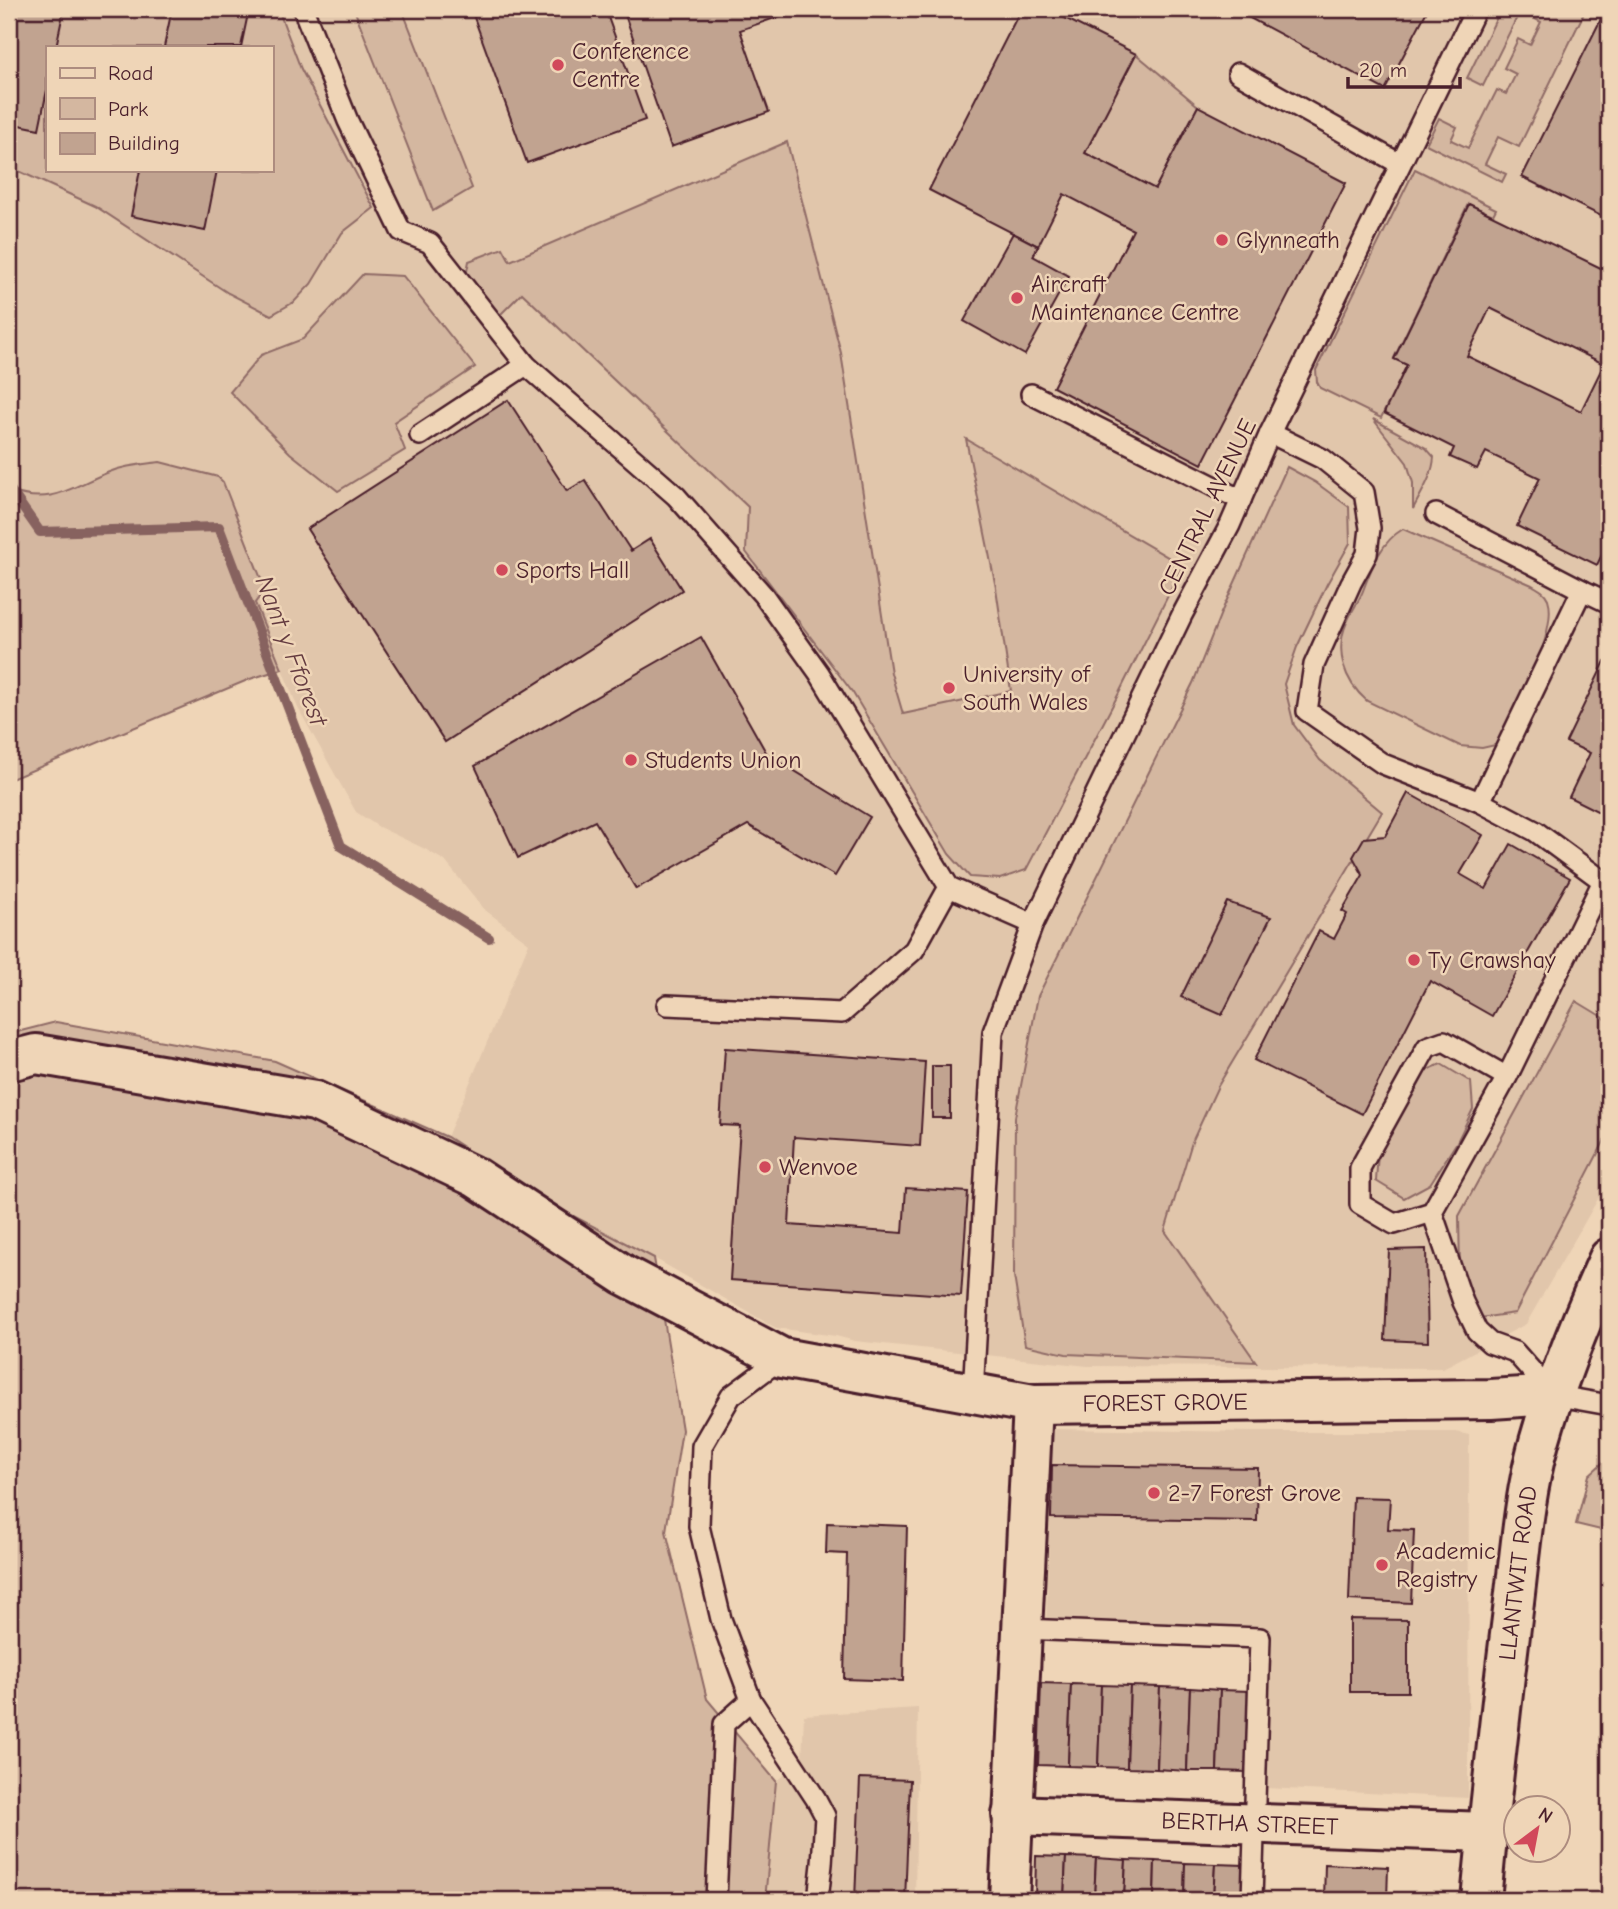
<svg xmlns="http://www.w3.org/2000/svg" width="1618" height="1909" viewBox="0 0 1618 1909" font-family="'Comic Neue',sans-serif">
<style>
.built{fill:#e1c6ab;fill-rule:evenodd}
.green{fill:#d4b7a0;stroke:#8f6b66;stroke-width:2;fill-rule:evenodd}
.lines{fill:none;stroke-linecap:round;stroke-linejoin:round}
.stream{stroke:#87625f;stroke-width:10}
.building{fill:#c1a390;stroke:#4a1f2b;stroke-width:2;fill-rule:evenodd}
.service-casing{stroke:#4a1f2b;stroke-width:24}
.minor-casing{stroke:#4a1f2b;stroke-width:44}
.secondary-casing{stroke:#4a1f2b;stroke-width:44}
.service{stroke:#efd5b7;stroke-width:19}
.minor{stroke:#efd5b7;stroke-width:38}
.secondary{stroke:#efd5b7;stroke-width:38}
.poi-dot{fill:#d1495b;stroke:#efd5b7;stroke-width:2.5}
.labels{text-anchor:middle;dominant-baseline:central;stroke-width:5;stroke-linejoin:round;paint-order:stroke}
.poi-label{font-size:24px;fill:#4a1f2b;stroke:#efd5b7;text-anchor:start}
.street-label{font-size:24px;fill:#4a1f2b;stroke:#efd5b7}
.water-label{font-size:26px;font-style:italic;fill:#643b40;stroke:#efd5b7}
</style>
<rect width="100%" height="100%" fill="#efd5b7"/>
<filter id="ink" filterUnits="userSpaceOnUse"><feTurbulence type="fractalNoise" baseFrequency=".0143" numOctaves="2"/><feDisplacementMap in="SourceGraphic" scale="14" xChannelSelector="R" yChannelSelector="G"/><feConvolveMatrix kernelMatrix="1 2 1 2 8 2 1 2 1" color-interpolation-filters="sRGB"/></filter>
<g filter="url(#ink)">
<!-- built -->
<g class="built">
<path d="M9,9H1609V1180L1526,1324L1443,1368L1088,1366L855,1341L836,1336L776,1328L654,1258L556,1207L447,1137L529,943L485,910L445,861L425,849L379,827L356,812L298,708L255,603L265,589L218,477L160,462L140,464L113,470L72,490L44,497L22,495L9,491ZM47,47H271V170H47Z"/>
<path d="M1053,1429L1254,1432H1456L1469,1435L1468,1798L1266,1788L1268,1634L1046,1621Z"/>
<path d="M918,1708L915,1900H765L776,1781L802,1761L804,1715Z"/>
</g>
<!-- green -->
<g class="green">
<path d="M9,9H278L301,69L374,208L342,233L311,284L294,302L271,315L228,293L95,206L21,172L9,170ZM47,47H271V170H47Z"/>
<path d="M354,9H402L472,188L433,211Z"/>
<path d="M1501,9H1586L1519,147L1498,137L1485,164L1506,174L1502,182L1426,144L1439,118L1457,127L1451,140L1468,148L1497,90L1506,94L1516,74L1504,68L1518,39L1530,45L1541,22L1520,11L1483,86L1467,78Z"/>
<path d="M1136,54L1198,106L1155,189L1085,153Z"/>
<path d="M787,142L841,353L891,673L903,714L1011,691L996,588L966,439L1183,566L1119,693L1026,870L1000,879L970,877L949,854L853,693L746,552L748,507L522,293L497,318L466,276L469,261L503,248L510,261Z"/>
<path d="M1415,169L1496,209L1493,215L1468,204L1394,358L1407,365L1381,418L1320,388L1317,382L1316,370Z"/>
<path d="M363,274L403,276L475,367L394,422L405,450L338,491L290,453L230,392L261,355L303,339Z"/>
<path d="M1373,419L1426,448L1434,457C1433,476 1421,493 1413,509V483L1407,463Z"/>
<path d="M160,462L218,477L223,482L265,589L255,603L282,669L250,679L9,780V491C55,507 72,485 112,471C127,465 144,464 160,462Z"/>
<path d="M1287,467L1315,482L1349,507L1350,543L1327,584L1297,647L1284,684L1294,725L1320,760L1382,812L1218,1086L1192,1142L1165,1231L1256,1362L1066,1354L1025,1345L1014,1276L1015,1117L1038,996L1193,683L1221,613Z"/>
<path d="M1403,529L1532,585C1539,589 1545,592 1548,599C1559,630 1515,713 1500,744L1482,748L1460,746L1367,701C1344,681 1334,651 1347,622C1352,610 1360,600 1364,588C1372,566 1381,542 1403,529Z"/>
<path d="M1576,1001L1609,1021V1132L1515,1313L1480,1318L1460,1271L1459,1216Z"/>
<path d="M56,1022L275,1061L447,1137L556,1207L654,1258L682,1430L666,1531L707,1699L776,1781L765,1900H9V1034Z"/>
<path d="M1441,1064L1471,1082L1473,1109L1457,1142L1430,1184L1404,1198L1376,1181L1378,1153L1420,1073Z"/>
<path d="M1609,1457V1532L1576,1524L1589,1475Z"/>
</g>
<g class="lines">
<!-- stream -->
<path class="stream" d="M9,488L40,532L219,527L341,846L489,938"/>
</g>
<!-- building -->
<g class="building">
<path d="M9,9H64L56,47H47V90L39,129L9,123Z"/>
<path d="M172,9H249L241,47H164Z"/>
<path d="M471,9H605L645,120L527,163Z"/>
<path d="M623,9H801L740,30L769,112L671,147Z"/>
<path d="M1021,9H1047L1136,54L1085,153L1155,189L1198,106L1346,183L1202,464L1053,387L1133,230L1064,194L1038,246L929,190Z"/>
<path d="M1233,9H1428L1385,90Z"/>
<path d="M1606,9H1609V220L1522,177Z"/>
<path d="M140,170H217L205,231L131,216Z"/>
<path d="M1469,204L1609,272V540L1597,565L1517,526L1540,478L1486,452L1477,469L1450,457L1454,448L1384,413L1407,365L1394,359ZM1490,308L1604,364L1581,411L1467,356Z"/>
<path d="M1013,233L1038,246L1033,256L1069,276L1025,355L964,321Z"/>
<path d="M508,400L567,491L585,480L631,551L650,539L682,590L445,742L307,529Z"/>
<path d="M701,637L767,754L870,817L835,876L748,825L636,889L595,821L518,858L475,766Z"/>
<path d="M1605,661L1609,663V817L1569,797L1590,753L1566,742Z"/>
<path d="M1408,793L1483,835L1460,874L1486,889L1511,844L1570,878L1492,1016L1430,981L1362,1114L1254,1060L1319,931L1334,939L1347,914L1342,911L1363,875L1353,857L1364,838L1385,836Z"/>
<path d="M1227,902L1271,917L1222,1015L1181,997Z"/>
<path d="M725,1048L925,1062L920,1146L794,1137L789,1225L903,1233L906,1188L968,1192L961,1296L730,1280L740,1126L720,1125Z"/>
<rect x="932" y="1066" width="18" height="52"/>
<path d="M1426,1249L1428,1342L1385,1340L1389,1250Z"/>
<path d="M1052,1465L1258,1468L1257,1521L1051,1518Z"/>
<path d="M1353,1497L1390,1498L1388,1529L1414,1530L1411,1603L1349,1600Z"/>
<path d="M827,1523L907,1526L903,1681L844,1679L847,1554L826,1553Z"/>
<path d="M1350,1619L1408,1620V1692H1350Z"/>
<path d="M1041,1683L1071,1684L1068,1766L1038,1765Z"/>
<path d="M1071,1684L1101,1685L1098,1767L1068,1766Z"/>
<path d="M1101,1685L1130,1686L1127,1768L1098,1767Z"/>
<path d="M1130,1686L1160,1687L1157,1769L1127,1768Z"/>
<path d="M1160,1687L1190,1688L1187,1771L1157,1769Z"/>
<path d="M1190,1688L1220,1690L1217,1771H1187Z"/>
<path d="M1220,1690L1250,1691L1247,1772L1217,1771Z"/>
<path d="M860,1778L910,1780L905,1900H855Z"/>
<path d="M1036,1856L1066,1857L1064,1900H1035Z"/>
<path d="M1066,1857L1096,1858L1094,1900H1064Z"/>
<path d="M1096,1858L1126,1860L1124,1900H1094Z"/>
<path d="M1126,1860L1155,1861L1154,1900H1124Z"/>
<path d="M1155,1861L1185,1863L1184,1900H1154Z"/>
<path d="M1185,1863L1215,1864L1213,1900H1184Z"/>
<path d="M1215,1864L1245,1865L1243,1900H1213Z"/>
<path d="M1325,1864L1388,1867L1387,1900H1324Z"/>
</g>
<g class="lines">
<!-- service casing -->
<g class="service-casing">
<g id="service">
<path d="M303,9L348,121L401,231L430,243L526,365L676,496L764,596L819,673L949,887L1033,924"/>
<path d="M1238,73L1400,164"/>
<path d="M1031,394L1241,500"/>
<path d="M1270,433L1323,459L1364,492L1370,528L1367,554L1351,583L1314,665L1307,711L1383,764L1480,802L1535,831L1603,881L1507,1077L1432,1212L1394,1224L1360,1204V1168L1427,1047L1444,1041L1507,1077"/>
<path d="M420,435L526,365"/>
<path d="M1436,514L1582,590"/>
<path d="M1480,802L1582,590L1609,603"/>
<path d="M667,1005L842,1013L914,950L949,887"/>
<path d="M1432,1212L1463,1302L1477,1331L1490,1343L1515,1352L1553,1395L1609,1405"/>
<path d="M973,1394L993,1032L1033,924L1182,615L1230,525L1270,433L1476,9"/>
<path d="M1021,1629L1260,1638L1252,1900"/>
<path d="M751,1700L816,1799L825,1816L822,1864L818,1900"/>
<path d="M716,1900L724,1724L751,1700L721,1619L699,1526L702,1446L731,1396L782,1358"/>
</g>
</g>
<!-- minor casing -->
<g class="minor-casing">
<g id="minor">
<path id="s1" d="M9,1061L36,1054L315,1101L475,1177L624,1275L782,1358L1033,1404L1491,1399L1553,1395"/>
<path id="s2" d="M1012,1815L1487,1832"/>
<path d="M1009,1900L1033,1404"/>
</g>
</g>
<!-- secondary casing -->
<g class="secondary-casing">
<g id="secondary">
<path id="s3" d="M1481,1900C1490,1803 1501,1706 1513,1610C1520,1554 1524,1496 1539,1442C1557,1378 1582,1318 1609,1258"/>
</g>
</g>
<!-- service -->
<use href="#service" class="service"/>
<!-- minor -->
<use href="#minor" class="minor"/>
<!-- secondary -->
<use href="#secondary" class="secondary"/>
</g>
</g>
<!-- markers -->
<g class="poi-dot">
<circle cx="558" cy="65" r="7"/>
<circle cx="1222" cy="240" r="7"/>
<circle cx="1017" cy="298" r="7"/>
<circle cx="502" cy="570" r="7"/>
<circle cx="949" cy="688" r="7"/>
<circle cx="631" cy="760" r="7"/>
<circle cx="1414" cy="960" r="7"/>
<circle cx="765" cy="1167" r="7"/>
<circle cx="1154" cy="1493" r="7"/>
<circle cx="1382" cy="1565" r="7"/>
</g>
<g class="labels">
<!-- poi labels -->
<g class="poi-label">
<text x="572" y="51">Conference<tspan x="572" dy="28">Centre</tspan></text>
<text x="1236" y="240">Glynneath</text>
<text x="1031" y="284">Aircraft<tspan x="1031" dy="28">Maintenance Centre</tspan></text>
<text x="516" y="570">Sports Hall</text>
<text x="963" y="674">University of<tspan x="963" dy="28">South Wales</tspan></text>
<text x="645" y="760">Students Union</text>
<text x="1428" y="960">Ty Crawshay</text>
<text x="779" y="1167">Wenvoe</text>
<text x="1168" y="1493">2-7 Forest Grove</text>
<text x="1396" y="1551">Academic<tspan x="1396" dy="28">Registry</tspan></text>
</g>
<!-- street labels -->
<g class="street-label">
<text transform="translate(1207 507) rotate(-64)">CENTRAL AVENUE</text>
<text stroke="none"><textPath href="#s1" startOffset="1232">FOREST GROVE</textPath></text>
<text stroke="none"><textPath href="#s3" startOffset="329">LLANTWIT ROAD</textPath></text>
<text stroke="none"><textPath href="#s2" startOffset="238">BERTHA STREET</textPath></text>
</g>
<!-- water labels -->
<g class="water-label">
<text transform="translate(291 651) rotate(69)">Nant y Fforest</text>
</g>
</g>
<!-- margin -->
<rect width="1618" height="1909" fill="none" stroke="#efd5b7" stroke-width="35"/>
<rect x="18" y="18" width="1583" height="1874" fill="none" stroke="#4a1f2b" stroke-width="2.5" filter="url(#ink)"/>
<!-- legend -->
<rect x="46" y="46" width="228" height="126" fill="#efd5b7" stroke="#ad8c7f" stroke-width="2"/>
<rect x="60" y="68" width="35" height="10" fill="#efd5b7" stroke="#ad8c7f" stroke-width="2"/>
<text x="108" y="80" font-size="21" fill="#4a1f2b">Road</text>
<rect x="60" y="98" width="35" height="21" fill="#d4b7a0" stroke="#ad8c7f" stroke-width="2"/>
<text x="108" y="116" font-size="21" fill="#4a1f2b">Park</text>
<rect x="60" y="133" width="35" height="21" fill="#c1a390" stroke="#ad8c7f" stroke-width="2"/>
<text x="108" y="150" font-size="21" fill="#4a1f2b">Building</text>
<!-- north arrow -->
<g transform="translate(1537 1829) rotate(32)"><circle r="33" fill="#efd5b7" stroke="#ad8c7f" stroke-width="2"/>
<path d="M0-5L12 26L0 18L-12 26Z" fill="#d1495b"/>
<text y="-10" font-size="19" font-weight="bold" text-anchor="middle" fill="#4a1f2b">N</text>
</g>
<!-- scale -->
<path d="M1348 77v10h112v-10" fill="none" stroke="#4a1f2b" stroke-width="3.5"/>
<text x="1359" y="77" font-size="21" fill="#4a1f2b" stroke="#efd5b7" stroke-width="5" paint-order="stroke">20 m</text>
</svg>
